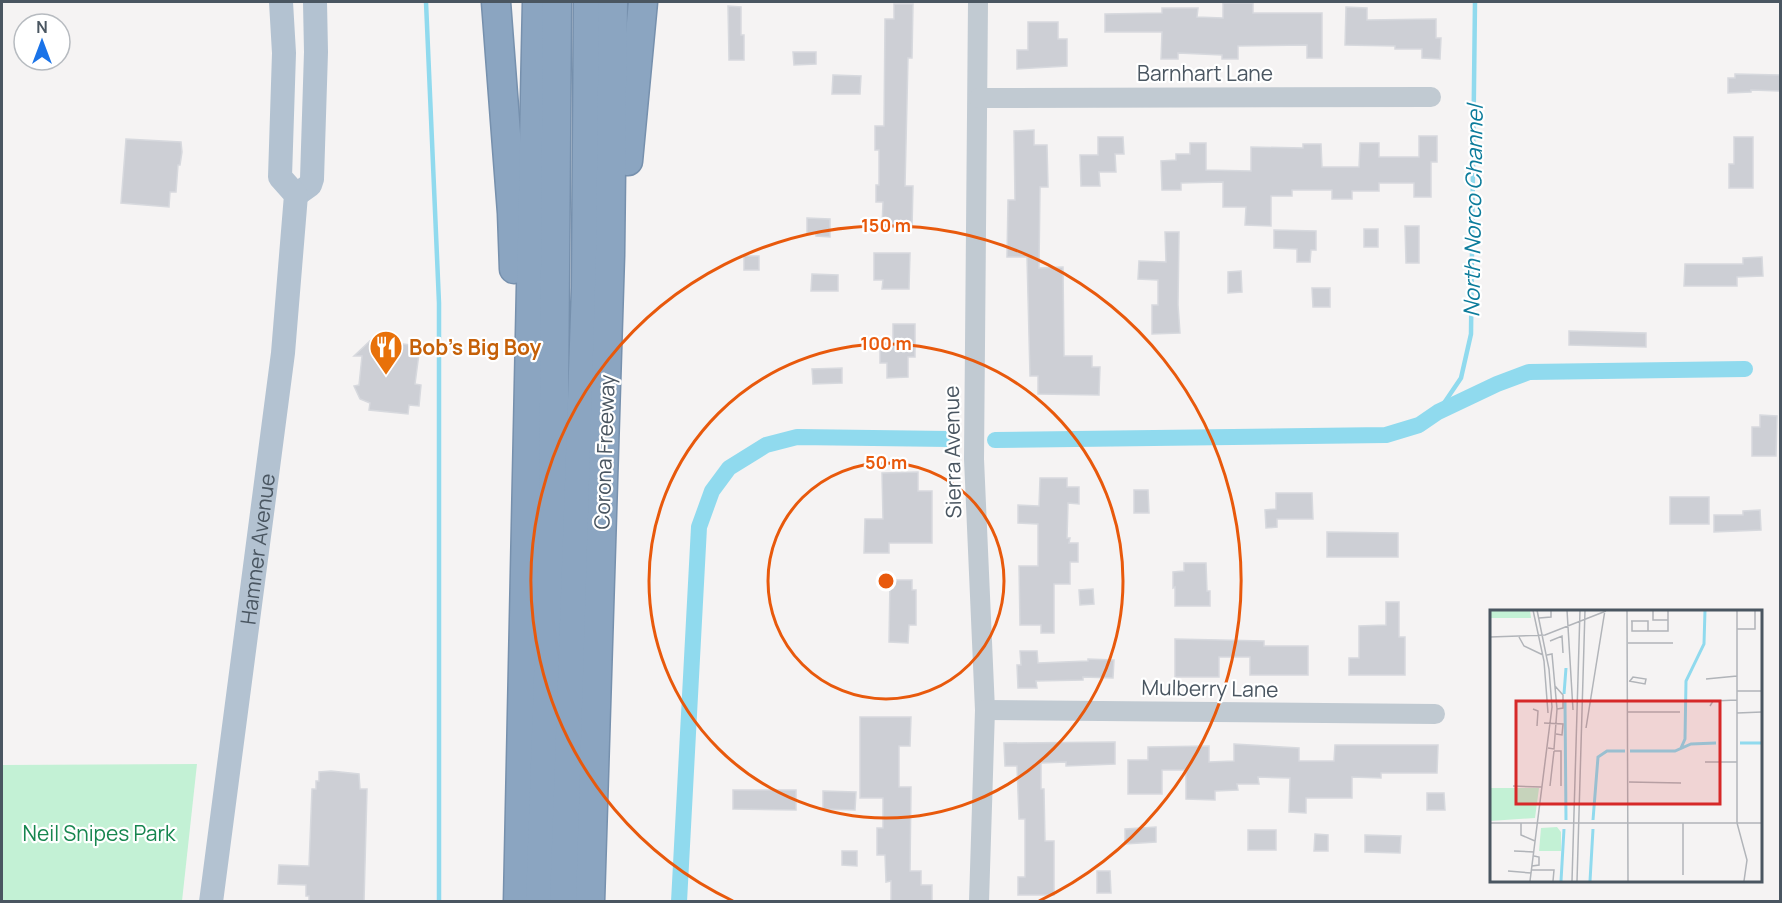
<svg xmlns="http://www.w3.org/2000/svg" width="1782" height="903" viewBox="0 0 1782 903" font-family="Manrope,sans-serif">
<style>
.green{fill:#c3f1d5}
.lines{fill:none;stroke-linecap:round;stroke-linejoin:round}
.stream{stroke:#90daee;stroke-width:4.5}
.canal{stroke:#90daee;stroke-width:16}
.building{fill:#cdcfd5;stroke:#d7d9de;stroke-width:1.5}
.highway-casing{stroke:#7690ad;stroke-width:31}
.minor{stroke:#c1cad2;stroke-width:20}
.major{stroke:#b3c2d1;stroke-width:24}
.highway{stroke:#8ba5c1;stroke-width:28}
.ring{fill:none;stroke:#e8590c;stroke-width:3}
.labels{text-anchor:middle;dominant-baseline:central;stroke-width:4.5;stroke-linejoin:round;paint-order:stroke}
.street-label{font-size:21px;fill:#4a5661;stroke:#fff}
.food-label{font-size:21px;font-weight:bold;fill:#c56008;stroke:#fff;text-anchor:start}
.park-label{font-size:21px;fill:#17864f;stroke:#fff}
.water-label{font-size:22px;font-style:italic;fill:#0c7c9b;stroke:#fff}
.inset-river{fill:none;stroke:#90daee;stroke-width:3}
.inset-road{fill:none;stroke:#b1b4b9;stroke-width:1.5}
.view{fill:#d62828;fill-opacity:0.15;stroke:#d62828;stroke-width:3}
.inset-edge{fill:none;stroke:#4a5661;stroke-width:3}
.centre{fill:#e8590c;stroke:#fff;stroke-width:3}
.ring-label{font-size:18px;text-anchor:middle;font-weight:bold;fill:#e8590c;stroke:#fff;stroke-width:4.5;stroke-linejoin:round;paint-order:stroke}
</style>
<rect width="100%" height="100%" fill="#f5f3f3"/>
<!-- green -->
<path class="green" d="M197,764L182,901H2V765Z"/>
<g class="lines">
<!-- stream -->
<g class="stream">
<path d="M426,2L439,303V902"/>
<path d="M1438,412L1461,378L1471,334L1475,2"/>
</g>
<!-- canal -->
<g class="canal">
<path d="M995,440L1386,435L1419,425L1438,412L1497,384L1529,372L1745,369"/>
<path d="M679,902L699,527L712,491L729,468L766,445L797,437L949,439"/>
</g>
</g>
<!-- building -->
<g class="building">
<path d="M1223,3H1253V13H1322V58H1307V45L1238,46V59H1222V55L1178,53V59H1161L1162,32H1105V14L1162,13V8H1198L1197,17L1223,18Z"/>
<path d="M894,4H913L912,58H908L905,186H913L912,228L882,227L883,202H876V185H879V150H875V126H884L885,19H894Z"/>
<path d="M728,6L741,7V35H744V60H729Z"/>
<path d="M1346,7L1367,8V20L1436,19V38H1441L1440,59L1422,58V49H1395V46L1345,45Z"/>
<path d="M1028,22H1058V39H1067V66L1017,69V50H1028Z"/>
<path d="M793,52H816V64L794,65Z"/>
<path d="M1735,74L1780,75V91L1751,90V92L1728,93V78H1735Z"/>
<path d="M833,75L861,76L860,94H832Z"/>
<path d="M1034,130V145H1047L1048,187H1040L1039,268L1063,267L1064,356H1092V367H1100L1099,395L1038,394V376H1030L1027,257H1007L1008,200H1015L1014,131Z"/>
<path d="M1419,136H1437V162H1431V197H1414V183H1379V191H1352V199H1332V190H1292V196H1271V226L1245,225L1246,207H1223V182L1181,183V190H1162L1161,161L1176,160V154H1190V143H1206V170L1251,171V147L1303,148V144H1321L1322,167H1359L1360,143H1379V157H1419Z"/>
<path d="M1098,137H1123L1124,154H1115L1116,172H1099L1100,186H1081L1080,155H1098Z"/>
<path d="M1734,137H1753V188H1729V164H1734Z"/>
<path d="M126,139L181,142L182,152L180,165H178L176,192H170L169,207L121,203Z"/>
<path d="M807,218L830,219V237L816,236V233H807Z"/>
<path d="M1405,226H1419V263H1406Z"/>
<rect x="1364" y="229" width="14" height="18"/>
<path d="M1274,230L1316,231V250H1311L1310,262H1297V249L1274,248Z"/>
<path d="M1165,232H1179L1178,305L1180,333L1152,334V305H1158V280L1138,279L1139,261L1166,262Z"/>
<path d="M874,253H910L909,289H882L883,280H874Z"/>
<rect x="744" y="256" width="15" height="14"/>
<path d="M1762,257L1763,276L1737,277V286H1684L1685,264H1743V258Z"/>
<path d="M1241,271L1242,292L1228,293V272Z"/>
<path d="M812,274L838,275V291H811Z"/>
<path d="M1312,288H1330V307H1313Z"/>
<path d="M893,324H915V357H908V377L887,378V363H880V346H893Z"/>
<path d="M1569,331L1646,333V347L1569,345Z"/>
<path d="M385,338V342L420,346L415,384L421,385L419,406L409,405L408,414L369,410L370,403L360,399L354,386L359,385L362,356H354L372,339Z"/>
<path d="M842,368V383L813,384L812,369Z"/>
<path d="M1760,415L1777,416L1776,456H1752V427H1760Z"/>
<path d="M918,472V491H932V543H889V553H864L865,519H883L882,473Z"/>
<path d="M1040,478H1067V487H1079V504L1068,503L1067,538H1070L1069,543H1078V562H1070V584H1054V633H1041V625H1020L1019,566H1038V524L1018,523V505L1039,506Z"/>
<path d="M1134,490H1148L1149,513H1134Z"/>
<path d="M1276,493H1312L1313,519H1277V527L1266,528L1265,510L1276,509Z"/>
<rect x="1670" y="497" width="39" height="27"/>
<path d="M1760,510L1761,530L1714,532V515H1743V511Z"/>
<path d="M1327,532L1398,533V557H1327Z"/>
<path d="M1184,563H1206L1207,591H1210V606H1175V587L1173,588V572L1184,571Z"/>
<path d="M890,580H912V590H916V625H909L908,643L889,642Z"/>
<path d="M1093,589L1094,604L1080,605L1079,590Z"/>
<path d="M1386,602H1399V637H1405V675H1349V658H1359V626L1386,625Z"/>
<path d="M1175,639L1264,641V646H1308V675H1250V657H1219V677H1175Z"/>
<path d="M1020,651H1037L1038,663L1088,661V659L1114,660L1113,678L1083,677V680L1036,681L1037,688H1018L1017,665H1021Z"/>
<path d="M860,717H911L910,746H899V787H911L910,871H921V885H932V902H891V881L886,882L885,855H877V828H883V798H860Z"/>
<path d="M1115,742V764L1066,766V762L1041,763V789H1044L1045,841H1054V895H1018V877H1025V819H1019L1017,766H1005L1004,743Z"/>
<path d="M1234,744L1299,748V761H1334L1335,745H1438L1437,773H1381V778L1352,777V798H1306V813L1289,812L1290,778L1258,777L1259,784H1237L1238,790L1215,791V800L1186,799V770H1162V794H1128V760H1148V747L1209,746V762L1234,761Z"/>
<path d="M331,771L359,774L360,789H367L364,902H309V896H306V885L278,884L279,865L309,866L312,789H316V781H319V772Z"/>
<path d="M733,790H796V810L733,809Z"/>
<path d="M823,791L856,792L855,810L823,809Z"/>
<path d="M1427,793H1444L1445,810H1427Z"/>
<path d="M1156,827V842L1125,844V829Z"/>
<rect x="1248" y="830" width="28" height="20"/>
<path d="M1315,834L1328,835V851H1314Z"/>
<path d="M1365,835L1401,836L1400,853L1365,852Z"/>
<path d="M842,851H857V866L842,865Z"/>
<path d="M1097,871H1110L1111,893H1097Z"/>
</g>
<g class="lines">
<!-- highway casing -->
<g class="highway-casing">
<g id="highway">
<path d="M496,2L512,213L514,269"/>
<path d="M628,161L643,2"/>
<path d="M518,902L537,2"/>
<path d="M540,902L553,537L557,2"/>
<path d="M564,902L586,288L588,2"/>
<path d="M590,902L610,255L613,2"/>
</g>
</g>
<!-- minor -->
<g class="minor">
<path d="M978,2L974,459L985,710L979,902"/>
<path d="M979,98L1431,97"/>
<path d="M985,710L1435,714"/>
</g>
<!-- major -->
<g class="major">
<path d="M296,195L310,185L312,179L316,52L315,2"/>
<path id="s1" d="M211,902L283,353L296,195L280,177L284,53L281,2"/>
</g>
<!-- highway -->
<use href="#highway" class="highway"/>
</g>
<!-- distance rings -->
<g class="ring">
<circle cx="886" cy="581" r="118"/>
<circle cx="886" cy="581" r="237"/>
<path d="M733 901A355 355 0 1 1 1039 901"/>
</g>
<!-- icons -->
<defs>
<g id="restaurant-pin" transform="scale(1.725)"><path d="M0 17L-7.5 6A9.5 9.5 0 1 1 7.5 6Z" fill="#e8710a" stroke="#fff"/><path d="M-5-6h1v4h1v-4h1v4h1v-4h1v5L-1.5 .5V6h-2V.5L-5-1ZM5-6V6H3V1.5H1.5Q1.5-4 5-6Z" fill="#fff"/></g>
</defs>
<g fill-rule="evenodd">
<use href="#restaurant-pin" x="386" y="347"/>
</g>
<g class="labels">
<!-- street labels -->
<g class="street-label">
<text x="1205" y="73">Barnhart Lane</text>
<text transform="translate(604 452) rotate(-88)">Corona Freeway</text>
<text transform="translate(952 452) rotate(-91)">Sierra Avenue</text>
<text stroke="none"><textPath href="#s1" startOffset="356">Hamner Avenue</textPath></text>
<text transform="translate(1210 688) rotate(1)">Mulberry Lane</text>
</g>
<!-- food labels -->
<g class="food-label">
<text x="409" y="347">Bob's Big Boy</text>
</g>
<!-- park labels -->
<g class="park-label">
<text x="99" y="833">Neil Snipes Park</text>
</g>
<!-- water labels -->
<g class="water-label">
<text transform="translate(1473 211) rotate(-89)">North Norco Channel</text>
</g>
</g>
<!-- overview -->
<g transform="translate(1490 610)">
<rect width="272" height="272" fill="#f5f3f3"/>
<path d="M0,0H40L41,8H0ZM0,178H49L45,208L0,211ZM67,217L71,222V241H49L51,218Z" fill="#c3f1d5"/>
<path class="inset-river" d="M74,84L76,58M75,92L76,210M250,133H272M191,138L195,129L196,71L214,34L215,0M140,141H185L201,134L226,133M103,210L108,147L117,141H135M71,271L74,219M100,271L103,219"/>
<path class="inset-road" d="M43,0L54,51L58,103M77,0L83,100M137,0L138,271M247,0V213L257,250L254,271M163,1V10H178M49,8L61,7V0M141,11H158V21M142,11V21H178V0M247,19H265V0M0,27L55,25L116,1M29,27L34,36L53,45M60,31L72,26L73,43M138,33H183M57,45L62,44L67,99L64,139L58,138M216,69L247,66M139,71L155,74L156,69L143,67L140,71M65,76L73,85V98L67,99M247,81H272M220,96L223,91L247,90M43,99L48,101L47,116M138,102H190M247,103L272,102M54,113L73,114L72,125L66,124M96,118L115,0M64,141H71V176M215,152H247M139,172L191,173M23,176L52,177M60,176L64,141M0,213H272M31,213V225L45,231M193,213V265M24,241L44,242M42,256L49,255V247L44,246M42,260H64L63,271M18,261L41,263M40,271L62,97L59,59L47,0M82,271L90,0M87,271L95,0"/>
<path class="view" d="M26,91H230V194H26Z"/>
<rect width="272" height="272" class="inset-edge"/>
</g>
<circle cx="886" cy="581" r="9" class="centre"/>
<g class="ring-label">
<text x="886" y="232">150 m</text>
<text x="886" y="350">100 m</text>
<text x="886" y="469">50 m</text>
</g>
<!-- border -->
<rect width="1782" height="903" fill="none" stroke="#4a5661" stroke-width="6"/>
<!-- north arrow -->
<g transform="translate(42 42)"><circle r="28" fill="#ffffff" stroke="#b7bbc0" stroke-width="1.5"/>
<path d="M0-4.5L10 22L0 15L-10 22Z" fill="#1a73e8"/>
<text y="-9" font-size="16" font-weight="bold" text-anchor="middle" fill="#4a5661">N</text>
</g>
</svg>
